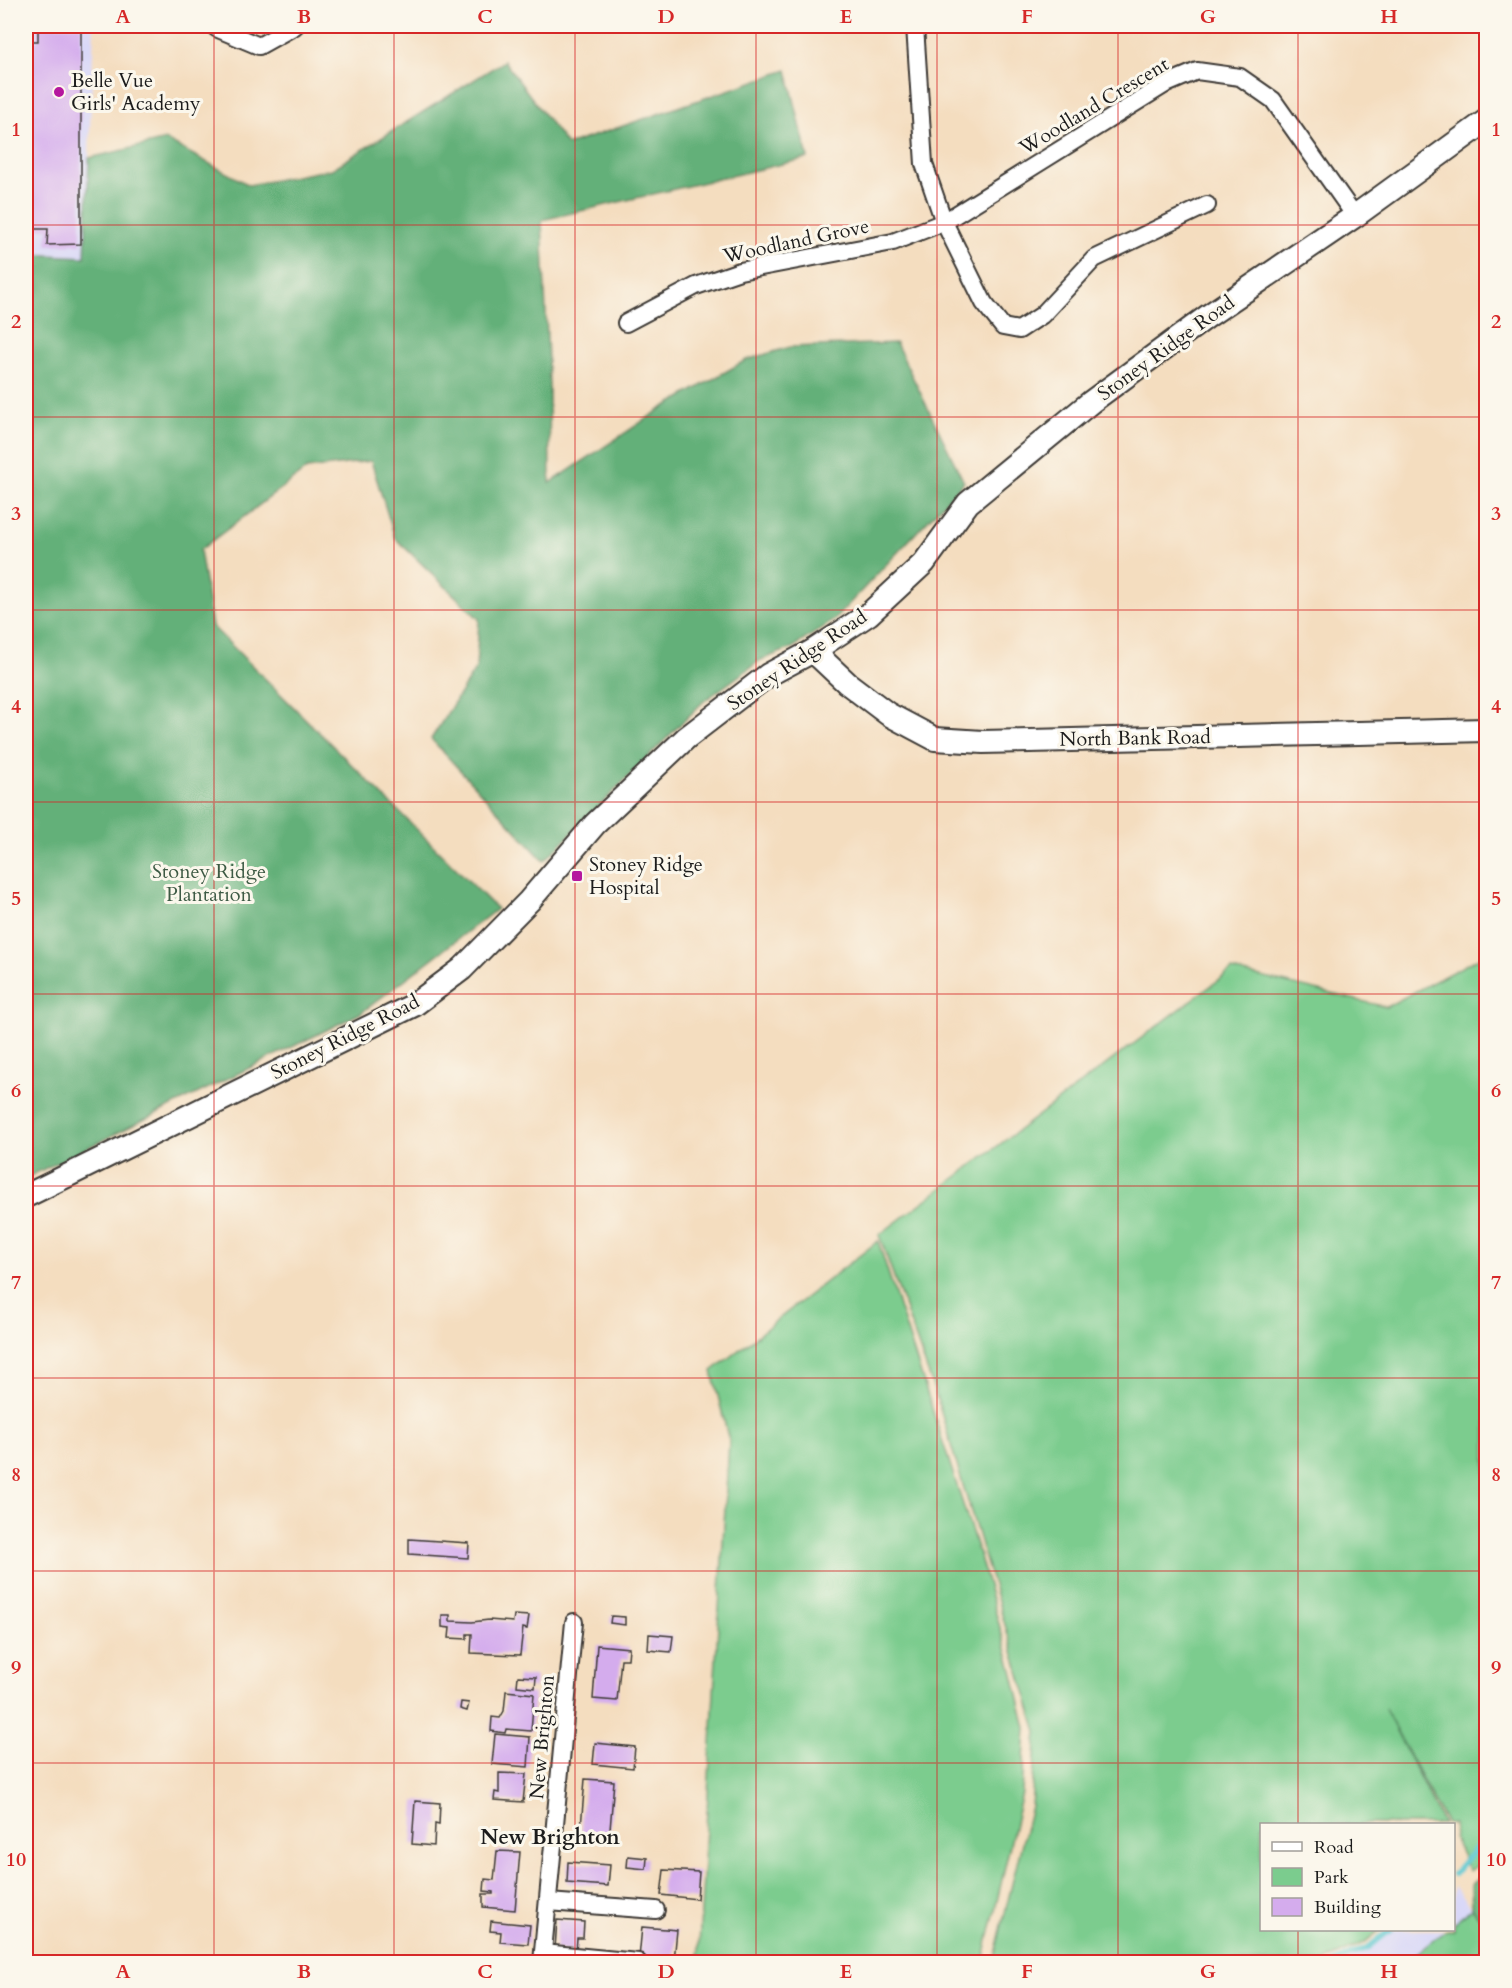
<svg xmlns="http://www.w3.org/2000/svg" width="1512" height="1988" viewBox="0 0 1512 1988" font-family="Cardo,serif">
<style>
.built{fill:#d8d7f8}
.green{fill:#7bcc8e;stroke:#4c7455;stroke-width:1.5}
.forest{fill:#64b079;stroke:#40664a;stroke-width:1.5}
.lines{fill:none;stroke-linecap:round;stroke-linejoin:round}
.stream{stroke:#5ac7d0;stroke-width:6}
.building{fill:#d4aced}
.street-casing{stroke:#3c3934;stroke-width:20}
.secondary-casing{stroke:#3c3934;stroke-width:26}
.street{stroke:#fff;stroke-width:16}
.secondary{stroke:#fff;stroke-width:22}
.grid{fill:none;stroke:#d62828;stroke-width:1.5;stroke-opacity:0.55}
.poi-dot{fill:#b5179e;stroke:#fbf7ec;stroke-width:2}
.labels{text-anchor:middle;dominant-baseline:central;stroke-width:6;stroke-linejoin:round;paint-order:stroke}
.poi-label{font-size:20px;fill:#1c1c1c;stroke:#fbf7ec;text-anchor:start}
.street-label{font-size:20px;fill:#1c1c1c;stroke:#fbf7ec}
.park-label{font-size:20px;fill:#3d5a44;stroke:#fbf7ec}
.neighbourhood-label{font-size:21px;font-weight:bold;fill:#1c1c1c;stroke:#fbf7ec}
.neatline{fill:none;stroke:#d62828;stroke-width:2}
.grid-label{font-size:20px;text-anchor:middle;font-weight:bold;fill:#d62828}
</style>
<rect width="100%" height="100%" fill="#fbf7ec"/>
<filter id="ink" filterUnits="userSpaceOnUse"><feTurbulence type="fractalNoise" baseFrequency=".0167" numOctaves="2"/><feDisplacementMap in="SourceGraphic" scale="12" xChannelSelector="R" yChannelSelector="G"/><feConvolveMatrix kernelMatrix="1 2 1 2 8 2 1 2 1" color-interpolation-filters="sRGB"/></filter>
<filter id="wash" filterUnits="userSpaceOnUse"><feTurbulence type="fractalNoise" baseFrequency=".008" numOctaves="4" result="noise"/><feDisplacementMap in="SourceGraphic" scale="24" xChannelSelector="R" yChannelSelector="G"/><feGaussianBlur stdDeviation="1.35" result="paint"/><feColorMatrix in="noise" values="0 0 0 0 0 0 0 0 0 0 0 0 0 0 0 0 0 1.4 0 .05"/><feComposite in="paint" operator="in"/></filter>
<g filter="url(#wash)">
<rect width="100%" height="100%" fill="#f4ddbf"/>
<!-- built -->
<g class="built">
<path d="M26,26H94L85,257L26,254Z"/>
<path d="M1454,1886L1486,1925V1962H1335L1369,1947L1390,1930H1454Z"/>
</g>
<!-- green -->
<g class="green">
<path d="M1486,954V1858L1470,1871L1454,1839V1824H1446L1385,1709L1443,1824H1262V1930H1380L1365,1942L1322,1962H993L1031,1806L1037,1731L935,1392L879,1235L1232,970L1386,1007Z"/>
<path d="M878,1241L980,1557L1012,1670L1026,1728L1022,1793L983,1962H698L729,1441L712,1371Z"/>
<path d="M1472,1908L1486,1925V1962H1406L1446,1930H1454V1923Z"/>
</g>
<!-- forest -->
<g class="forest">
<path d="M504,61L567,145L787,70L808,158L542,220L549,383L550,483L661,409L746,360L790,347L896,343L964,482L834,620L792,648L761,660L703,702L544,861L431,739L476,668L479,619L395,538L371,461L307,469L200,550L212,626L497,909L361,1013L26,1178V254L85,257L89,158L166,140L249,185L332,169Z"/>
<path d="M1486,1872V1925L1472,1908L1471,1885Z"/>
</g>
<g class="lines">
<!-- stream -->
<g class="stream">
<path d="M1454,1874L1486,1837"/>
<path d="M1335,1962L1369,1947L1390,1930"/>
</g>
</g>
<g id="blocks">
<!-- building -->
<g class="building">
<path d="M38,26H81V244L47,245L48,229H26V41H38Z"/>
<path d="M409,1539L469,1543L468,1558L409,1554Z"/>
<path d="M442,1615H450V1621L472,1622L489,1620L513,1622L514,1615L529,1616L527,1629L523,1628L520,1655L471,1653L472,1634H467V1639L449,1638L450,1628L442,1627Z"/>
<path d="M611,1616L625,1617V1625L610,1623Z"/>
<path d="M649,1634L673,1636L671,1652L648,1650Z"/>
<path d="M597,1645L629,1648L628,1659H621L617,1701L593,1699Z"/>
<path d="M518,1676L536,1677L535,1688L517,1686Z"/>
<path d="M506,1691L534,1694L531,1731L506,1729L505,1733L491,1731L492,1717L500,1718L504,1711Z"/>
<path d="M461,1702L469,1703L467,1711L460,1709Z"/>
<path d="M495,1734L530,1737L528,1767L492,1764Z"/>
<path d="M595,1743L635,1747L633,1768L593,1764Z"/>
<path d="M499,1773L526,1774L523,1802L494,1800L495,1792L499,1793Z"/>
<path d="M585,1779L614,1781L609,1842L580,1839Z"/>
<path d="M415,1801L440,1803L439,1825L435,1824L434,1846L412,1844Z"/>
<path d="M497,1851L520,1852L515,1910L483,1907V1894H493V1892L484,1891L485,1879L494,1880Z"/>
<path d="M628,1856L647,1858L646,1869L627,1867Z"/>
<path d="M568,1862L610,1865L608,1886L567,1883Z"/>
<path d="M664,1870L699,1872L697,1899L661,1895Z"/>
<path d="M557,1920L584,1922L583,1938H577L576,1951L555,1949Z"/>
<path d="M491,1921L530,1925L528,1944L500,1942L501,1932L490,1931Z"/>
<path d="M642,1927L677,1930L674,1961L639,1958Z"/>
</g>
</g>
</g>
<g filter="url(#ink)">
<use href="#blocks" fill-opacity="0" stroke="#3c3934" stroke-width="1.5"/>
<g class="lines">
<!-- street casing -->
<g class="street-casing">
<g id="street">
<path d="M215,26L216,28L259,46L295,26"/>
<path d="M915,26L924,164L944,222L984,303L1003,327L1019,330L1042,315L1094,259L1207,205"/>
<path d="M626,323L696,286L740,271L893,242L944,222L1164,85L1197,71L1240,77L1273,100L1355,216"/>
<path d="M548,1902L656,1910"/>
<path d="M543,1953L638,1962"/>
<path d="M542,1962L574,1622"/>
</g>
</g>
<!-- secondary casing -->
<g class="secondary-casing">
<g id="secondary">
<path d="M813,651L847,683L888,714L935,739L983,742L1486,730"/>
<path d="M26,1196L414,1005L462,969L529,901L595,824L686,738L768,675L813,651L869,614L924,563L968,503L1091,402L1208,316L1355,216L1486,121"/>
</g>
</g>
<!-- street -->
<use href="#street" class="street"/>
<!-- secondary -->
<use href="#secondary" class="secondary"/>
</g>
</g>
<!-- grid -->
<path class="grid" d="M214,26V1962M394,26V1962M575,26V1962M756,26V1962M937,26V1962M1118,26V1962M1298,26V1824M26,225H1486M26,417H1486M26,610H1486M26,802H1486M26,994H1486M26,1186H1486M26,1378H1486M26,1571H1486M26,1763H1486M1298,1930V1962"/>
<!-- markers -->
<g class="poi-dot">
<circle cx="59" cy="92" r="6"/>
<rect x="571" y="870" width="12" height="12" rx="3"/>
</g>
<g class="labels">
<!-- poi labels -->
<g class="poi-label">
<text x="71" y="80">Belle Vue<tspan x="71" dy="23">Girls' Academy</tspan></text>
<text x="589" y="864">Stoney Ridge<tspan x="589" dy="23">Hospital</tspan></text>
</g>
<!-- street labels -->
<g class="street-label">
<text transform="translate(1094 106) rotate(-31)">Woodland Crescent</text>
<text transform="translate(796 241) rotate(-12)">Woodland Grove</text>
<text transform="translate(1166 348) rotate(-36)">Stoney Ridge Road</text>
<text transform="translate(797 660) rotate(-34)">Stoney Ridge Road</text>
<text transform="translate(1135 738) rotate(-1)">North Bank Road</text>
<text transform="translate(345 1037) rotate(-27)">Stoney Ridge Road</text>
<text transform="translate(542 1737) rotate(-85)">New Brighton</text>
</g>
<!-- park labels -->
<g class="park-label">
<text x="209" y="871">Stoney Ridge<tspan x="209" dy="23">Plantation</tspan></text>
</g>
<!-- neighbourhood labels -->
<g class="neighbourhood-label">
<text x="550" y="1837">New Brighton</text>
</g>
</g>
<!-- margin -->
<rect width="1512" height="1988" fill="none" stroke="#fbf7ec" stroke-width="66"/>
<!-- legend -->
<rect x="1260" y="1823" width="195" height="108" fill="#fbf7ec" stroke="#a29f99" stroke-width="1.5"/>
<rect x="1272" y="1842" width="30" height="9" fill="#ffffff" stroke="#a29f99" stroke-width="1.5"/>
<text x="1314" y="1853" font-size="18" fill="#1c1c1c">Road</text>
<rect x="1272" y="1868" width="30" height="18" fill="#7bcc8e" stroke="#a29f99" stroke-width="1.5"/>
<text x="1314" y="1883" font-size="18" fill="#1c1c1c">Park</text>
<rect x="1272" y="1898" width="30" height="18" fill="#d4aced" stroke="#a29f99" stroke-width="1.5"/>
<text x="1314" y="1913" font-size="18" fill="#1c1c1c">Building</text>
<rect x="33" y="33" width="1446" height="1922" class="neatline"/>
<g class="grid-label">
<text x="123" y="23">A</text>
<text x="304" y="23">B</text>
<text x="485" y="23">C</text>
<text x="666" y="23">D</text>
<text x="846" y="23">E</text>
<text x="1027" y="23">F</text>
<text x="1208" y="23">G</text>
<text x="1389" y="23">H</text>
<text x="16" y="136">1</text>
<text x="1496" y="136">1</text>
<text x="16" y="328">2</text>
<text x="1496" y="328">2</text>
<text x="16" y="520">3</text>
<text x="1496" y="520">3</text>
<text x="16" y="713">4</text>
<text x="1496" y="713">4</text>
<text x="16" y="905">5</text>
<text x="1496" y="905">5</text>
<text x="16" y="1097">6</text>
<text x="1496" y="1097">6</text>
<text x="16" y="1289">7</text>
<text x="1496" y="1289">7</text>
<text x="16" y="1481">8</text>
<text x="1496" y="1481">8</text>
<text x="16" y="1674">9</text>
<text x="1496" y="1674">9</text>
<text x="16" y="1866">10</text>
<text x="1496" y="1866">10</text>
<text x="123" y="1978">A</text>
<text x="304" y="1978">B</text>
<text x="485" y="1978">C</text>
<text x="666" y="1978">D</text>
<text x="846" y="1978">E</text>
<text x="1027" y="1978">F</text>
<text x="1208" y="1978">G</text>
<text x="1389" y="1978">H</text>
</g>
</svg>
